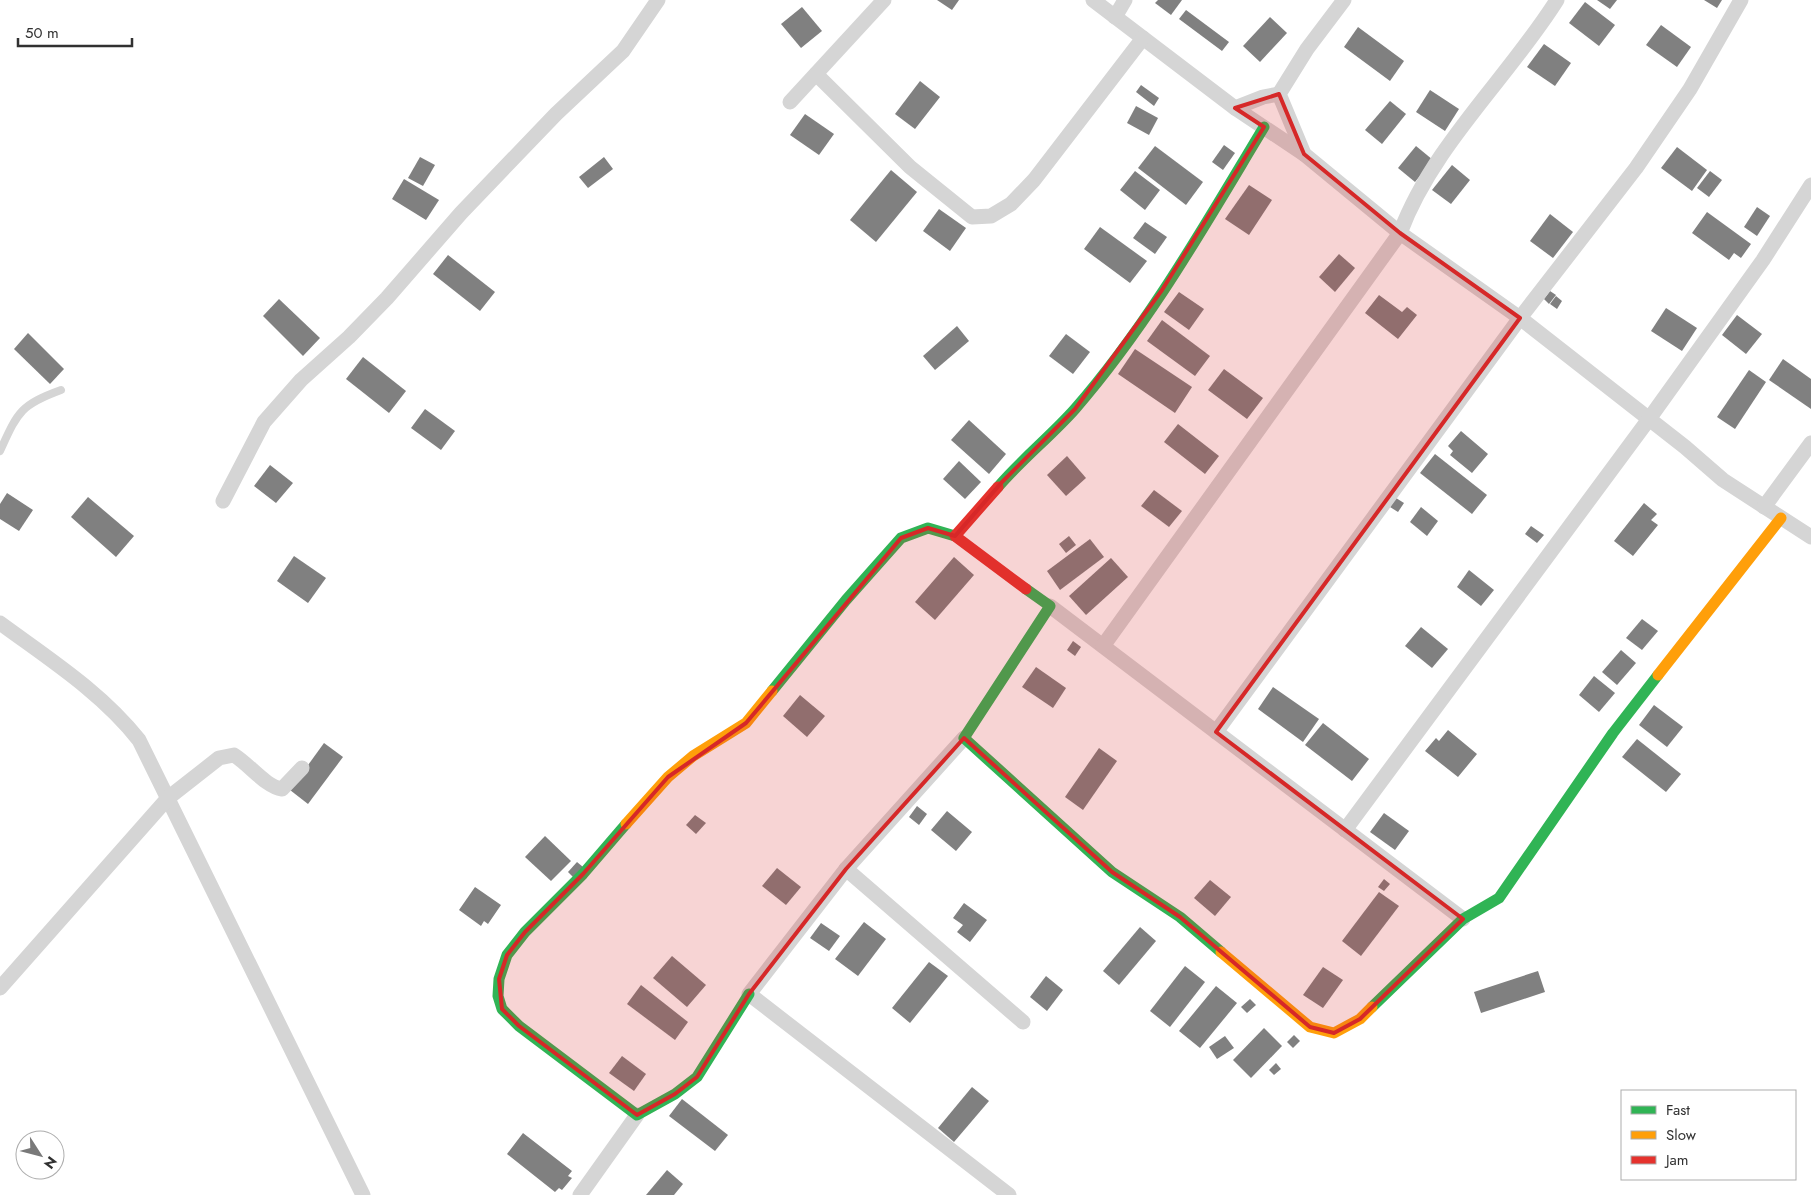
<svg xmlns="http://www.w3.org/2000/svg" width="1811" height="1195" viewBox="0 0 1811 1195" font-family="Jost,sans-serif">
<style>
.building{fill:#808080}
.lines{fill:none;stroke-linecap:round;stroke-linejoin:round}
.lane{stroke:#d5d5d5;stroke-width:8}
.street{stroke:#d5d5d5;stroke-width:15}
.fast{stroke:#30b455;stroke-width:11}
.slow{stroke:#ff9f0a;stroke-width:11}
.jam{stroke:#e5322d;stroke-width:11}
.marked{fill:#d62828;fill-opacity:0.2;stroke:#d62828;stroke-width:4;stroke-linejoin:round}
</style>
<rect width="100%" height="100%" fill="#fff"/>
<!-- building -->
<g class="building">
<path d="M937,0H959L952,10Z"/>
<path d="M1158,0H1182L1171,15L1155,3Z"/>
<path d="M1597,0H1617L1610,9Z"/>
<path d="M1704,0H1722L1717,8Z"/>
<path d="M1585,2L1615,25L1599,46L1569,23Z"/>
<path d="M802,7L822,31L801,48L781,24Z"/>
<path d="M1186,10L1229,42L1222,51L1179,19Z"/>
<path d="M1270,17L1287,33L1260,62L1243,46Z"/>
<path d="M1661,25L1691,47L1677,67L1646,45Z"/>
<path d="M1358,27L1404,61L1390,81L1344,47Z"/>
<path d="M1544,44L1571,63L1555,86L1527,67Z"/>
<path d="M920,81L940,97L915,129L895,114Z"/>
<path d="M1141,85L1159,98L1154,106L1136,92Z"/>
<path d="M1430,90L1459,109L1445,131L1416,112Z"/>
<path d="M1390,101L1406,114L1382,144L1365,130Z"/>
<path d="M1136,106L1158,118L1149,135L1127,123Z"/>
<path d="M805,114L834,134L819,155L790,135Z"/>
<path d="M1224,145L1235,153L1223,170L1212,162Z"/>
<path d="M1155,146L1203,182L1186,205L1138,168Z"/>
<path d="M1416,146L1433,160L1415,182L1398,168Z"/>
<path d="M1677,147L1707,170L1692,191L1661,168Z"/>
<path d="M420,157L435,165L423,186L408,178Z"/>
<path d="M604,157L613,169L588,188L579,177Z"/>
<path d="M1452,165L1470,180L1451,204L1432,190Z"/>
<path d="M891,170L917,192L876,242L850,220Z"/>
<path d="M1135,171L1160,190L1145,210L1120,190Z"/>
<path d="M1710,171L1722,180L1709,197L1697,188Z"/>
<path d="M404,179L439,200L426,220L392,199Z"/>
<path d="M1249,185L1272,200L1249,235L1225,219Z"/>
<path d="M1757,207L1770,216L1757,236L1744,227Z"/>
<path d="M939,209L966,228L950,251L923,231Z"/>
<path d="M1707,212L1751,244L1741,258L1734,253L1729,260L1692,233Z"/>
<path d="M1550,214L1573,232L1553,258L1530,241Z"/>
<path d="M1145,222L1167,237L1155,254L1133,238Z"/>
<path d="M1100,227L1147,261L1130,283L1084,249Z"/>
<path d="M1339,254L1355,268L1335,292L1319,277Z"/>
<path d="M448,255L495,292L480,311L433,274Z"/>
<path d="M1550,291L1556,295L1549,304L1544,299Z"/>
<path d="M1179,292L1204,309L1189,330L1164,312Z"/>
<path d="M1379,295L1402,312L1407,307L1417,315L1398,339L1365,313Z"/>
<path d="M1556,296L1562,301L1557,309L1550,304Z"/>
<path d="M279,299L320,338L303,356L263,316Z"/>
<path d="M1666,308L1697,328L1682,351L1651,331Z"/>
<path d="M1737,315L1762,334L1746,354L1722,335Z"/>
<path d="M1162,320L1210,356L1195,376L1147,341Z"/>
<path d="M957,326L969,341L935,370L923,356Z"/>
<path d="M28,333L64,369L50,384L14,349Z"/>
<path d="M1066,334L1090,352L1073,374L1049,356Z"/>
<path d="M1135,349L1192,387L1175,413L1118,374Z"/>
<path d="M363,357L406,391L389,413L346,379Z"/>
<path d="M1783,359L1811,379V409L1769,380Z"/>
<path d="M1224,369L1263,398L1247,419L1208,390Z"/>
<path d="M1749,370L1766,382L1735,429L1717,417Z"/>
<path d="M425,409L455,431L441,450L411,428Z"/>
<path d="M969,420L1006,454L989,474L951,440Z"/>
<path d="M1178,424L1219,456L1205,474L1164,442Z"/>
<path d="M1461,431L1488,454L1472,473L1450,455L1453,451L1448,446Z"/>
<path d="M1435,454L1487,495L1472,514L1420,473Z"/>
<path d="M1067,456L1086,478L1066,496L1047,475Z"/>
<path d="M959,461L981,482L965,499L943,479Z"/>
<path d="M270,465L293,483L276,503L254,486Z"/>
<path d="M1154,490L1182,511L1169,527L1141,506Z"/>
<path d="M7,493L33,510L19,531L0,519V504Z"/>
<path d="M88,497L134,536L116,557L71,517Z"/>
<path d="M1396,498L1404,503L1398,512L1390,507Z"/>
<path d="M1644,503L1657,514L1651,520L1658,525L1633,556L1614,541Z"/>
<path d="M1421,507L1438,521L1427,536L1410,522Z"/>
<path d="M1531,526L1544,535L1537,543L1525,534Z"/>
<path d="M1069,536L1076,545L1066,553L1059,544Z"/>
<path d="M1090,539L1104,557L1060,590L1047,571Z"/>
<path d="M294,556L326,578L308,603L277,581Z"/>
<path d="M954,557L974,575L935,620L915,602Z"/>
<path d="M1111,558L1128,577L1086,615L1069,596Z"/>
<path d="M1469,570L1494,590L1481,606L1457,587Z"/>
<path d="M1642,619L1658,631L1642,650L1626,638Z"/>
<path d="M1421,627L1448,649L1432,668L1405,646Z"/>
<path d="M1073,641L1081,647L1075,656L1067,650Z"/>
<path d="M1621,650L1636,663L1617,685L1602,672Z"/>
<path d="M1036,667L1066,688L1053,708L1022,687Z"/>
<path d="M1594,676L1615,693L1599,712L1579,695Z"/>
<path d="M1273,687L1319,719L1303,742L1258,709Z"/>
<path d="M800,695L825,716L807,737L783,716Z"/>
<path d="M1654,705L1683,727L1667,747L1639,725Z"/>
<path d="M1323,723L1369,759L1352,781L1305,745Z"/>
<path d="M1448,730L1477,754L1458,777L1425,751L1436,738L1439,741Z"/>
<path d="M1637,739L1681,774L1666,792L1622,757Z"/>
<path d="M324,743L343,757L308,804L290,790Z"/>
<path d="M1099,748L1117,761L1083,810L1065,797Z"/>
<path d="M917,806L927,814L919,825L909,817Z"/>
<path d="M947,811L972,832L956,851L931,830Z"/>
<path d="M1384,813L1409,831L1395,850L1370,832Z"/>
<path d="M695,815L706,823L696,834L686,825Z"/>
<path d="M545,836L571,861L551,881L525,857Z"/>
<path d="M577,862L583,867L573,877L568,872Z"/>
<path d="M777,868L801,887L786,905L762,886Z"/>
<path d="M1384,879L1390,884L1384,891L1378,887Z"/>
<path d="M1210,880L1231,897L1215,916L1194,898Z"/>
<path d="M475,887L501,905L488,924L484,921L481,926L459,910Z"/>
<path d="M1379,892L1399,906L1361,956L1342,941Z"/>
<path d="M964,903L987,920L970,942L957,932L963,925L953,918Z"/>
<path d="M864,922L886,939L858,976L835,959Z"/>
<path d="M821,923L840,936L829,951L810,938Z"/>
<path d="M1140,927L1156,941L1119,985L1103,971Z"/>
<path d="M672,956L706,985L687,1007L653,978Z"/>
<path d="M929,962L948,976L910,1023L892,1008Z"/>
<path d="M1185,966L1205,982L1170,1027L1150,1011Z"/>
<path d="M1323,967L1343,980L1323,1008L1303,995Z"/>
<path d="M1538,971L1545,992L1481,1013L1474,992Z"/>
<path d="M1046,976L1063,990L1047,1011L1030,997Z"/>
<path d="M641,985L688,1022L675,1040L627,1004Z"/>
<path d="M1216,986L1237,1003L1200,1048L1179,1031Z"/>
<path d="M1250,999L1256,1005L1247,1013L1241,1007Z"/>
<path d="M1264,1028L1282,1046L1251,1078L1233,1060Z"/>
<path d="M1294,1035L1300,1041L1293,1048L1287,1042Z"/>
<path d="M1225,1036L1234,1048L1217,1059L1209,1047Z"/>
<path d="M622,1056L646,1074L634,1091L609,1073Z"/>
<path d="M1276,1063L1281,1069L1274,1075L1269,1070Z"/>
<path d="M972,1087L989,1101L954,1142L938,1128Z"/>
<path d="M682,1099L728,1135L715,1151L669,1116Z"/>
<path d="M523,1133L572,1171L568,1176L572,1178L562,1190L559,1188L555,1192L507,1154Z"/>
<path d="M667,1170L683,1184L674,1195H646Z"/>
</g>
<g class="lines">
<!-- lane -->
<path class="lane" d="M0,451C18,412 20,405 61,390"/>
<!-- street -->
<g class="street">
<path d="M1093,0L1235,108L1304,154"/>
<path d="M1344,0L1307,49L1279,94L1304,154L1400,233L1520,318L1685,447L1723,480L1811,537"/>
<path d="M1115,17L1125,0"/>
<path d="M816,74L910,167L972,217L991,216L1011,204L1034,180L1143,38"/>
<path d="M790,102L884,0"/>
<path d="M1235,108L1263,97L1279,94"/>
<path d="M223,501L264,422L301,380L349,337L387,298L461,213L556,114L623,51L658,0"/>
<path d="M1764,507L1811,443"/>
<path d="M1050,606L1463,919"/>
<path d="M0,623C49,659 101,692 139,740L363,1195"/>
<path d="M1103,646L1400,233C1433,145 1508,78 1557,0"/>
<path d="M1216,732L1520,318L1636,168L1690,89L1741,0"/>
<path d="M964,738L846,869L749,994L1009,1195"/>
<path d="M1345,830L1649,419L1763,260L1811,185"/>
<path d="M846,869L1023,1022"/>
<path d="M0,988L168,798L219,758L234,755C250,765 266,787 282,789L302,768"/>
<path d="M580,1195L637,1115"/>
</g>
<!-- fast -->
<g class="fast">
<path d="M998,487C1022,459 1051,436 1075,409C1149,324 1206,223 1264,127"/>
<path d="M1026,589L1050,606L964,738L1112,872L1180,917L1221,952"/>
<path d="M772,691L846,600L901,538L928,528L955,536"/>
<path d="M626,824L583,874L525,932L507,955L499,979L498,996L502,1009L519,1026L637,1115L675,1094L697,1077L749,994"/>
<path d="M1372,1007L1463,919L1499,898L1613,733L1658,675"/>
</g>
<!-- slow -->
<g class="slow">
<path d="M1658,675L1781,518"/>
<path d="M626,824L668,777L693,756L746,723L772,691"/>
<path d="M1221,952L1310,1027L1334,1033L1360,1019L1372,1007"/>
</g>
<!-- jam -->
<path class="jam" d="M998,487L955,536L1026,589"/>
</g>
<!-- marked area -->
<path class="marked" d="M1279,94L1304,154L1400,233L1520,318L1216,732L1463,919L1360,1019L1334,1033L1310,1027L1180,917L1112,872L964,738L846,869L749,994L697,1077L675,1094L637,1115L519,1026L502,1009L499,979L507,955L525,932L583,874L668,777L746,723L901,538L928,528L955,536L1002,482L1075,409L1162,290L1264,127L1235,108Z"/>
<!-- legend -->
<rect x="1621" y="1090" width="175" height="90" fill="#ffffff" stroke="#adadad"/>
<rect x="1631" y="1106" width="25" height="8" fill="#30b455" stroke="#adadad"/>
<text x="1666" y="1115" font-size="15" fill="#313131">Fast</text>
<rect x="1631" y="1131" width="25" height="8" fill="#ff9f0a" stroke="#adadad"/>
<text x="1666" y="1140" font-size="15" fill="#313131">Slow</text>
<rect x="1631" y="1156" width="25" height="8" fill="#e5322d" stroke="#adadad"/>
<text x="1666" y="1165" font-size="15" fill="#313131">Jam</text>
<!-- north arrow -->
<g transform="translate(40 1155) rotate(126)"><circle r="24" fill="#ffffff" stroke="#adadad"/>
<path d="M0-4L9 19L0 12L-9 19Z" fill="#797979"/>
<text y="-8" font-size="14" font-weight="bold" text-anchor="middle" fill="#313131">N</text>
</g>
<!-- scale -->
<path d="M18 38v8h114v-8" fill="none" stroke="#313131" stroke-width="2.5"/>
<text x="25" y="38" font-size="15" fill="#313131" stroke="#ffffff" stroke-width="4" paint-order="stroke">50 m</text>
</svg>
